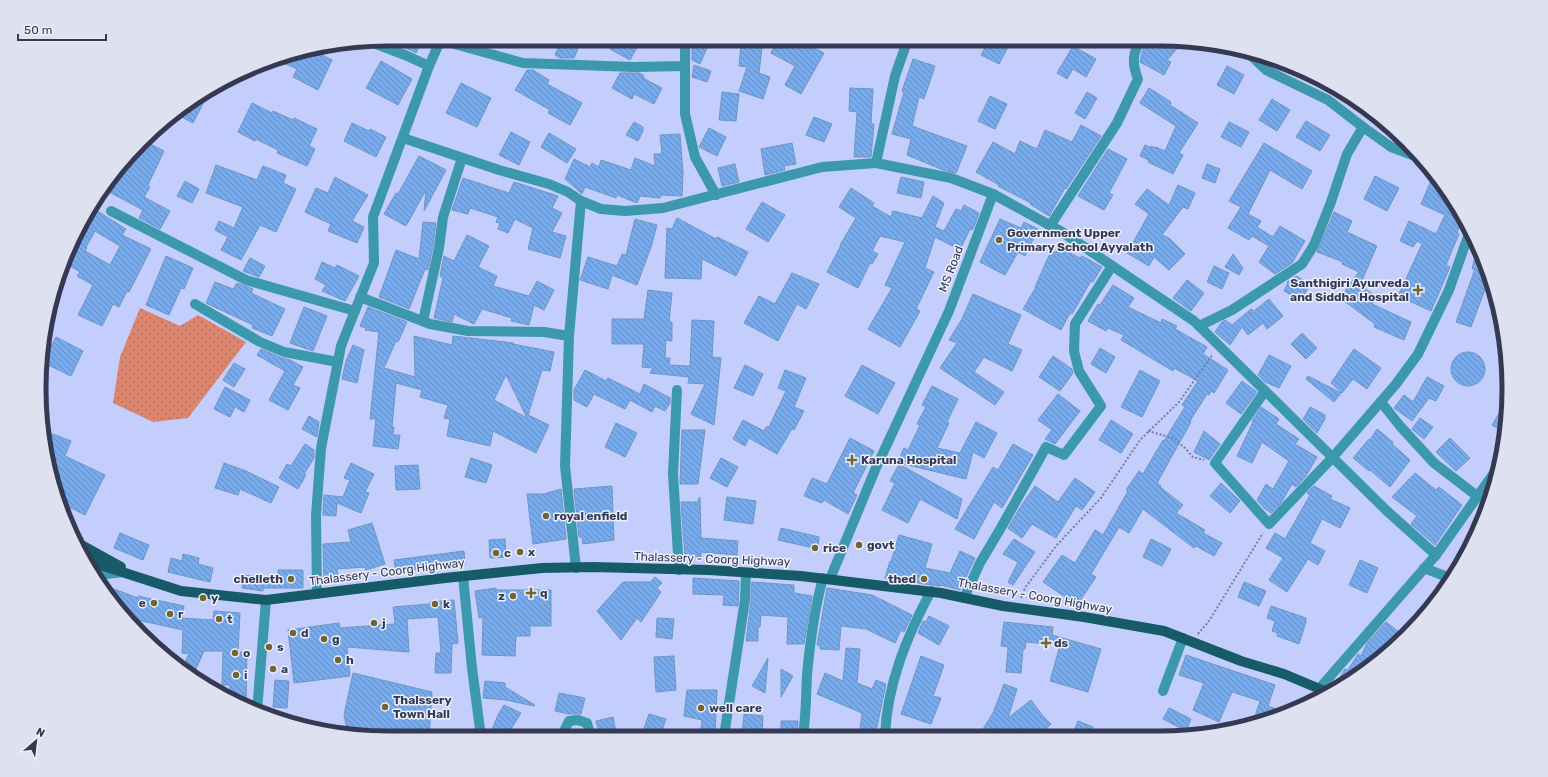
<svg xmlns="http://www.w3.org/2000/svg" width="1548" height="777" viewBox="0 0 1548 777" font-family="Rubik,sans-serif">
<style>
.park{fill:url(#park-dots)}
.building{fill:url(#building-back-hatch);stroke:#6f95c5;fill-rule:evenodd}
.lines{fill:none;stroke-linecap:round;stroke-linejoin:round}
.path{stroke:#777fa1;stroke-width:2;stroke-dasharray:2 2;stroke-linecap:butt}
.minor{stroke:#3c98ad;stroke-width:10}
.major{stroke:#175b69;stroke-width:10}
.poi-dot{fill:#736532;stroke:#edf0fd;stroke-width:1.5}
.labels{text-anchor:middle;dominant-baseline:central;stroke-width:3;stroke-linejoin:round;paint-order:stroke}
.poi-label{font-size:12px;font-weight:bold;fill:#353a52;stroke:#edf0fd;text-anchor:start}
.street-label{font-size:12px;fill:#353a52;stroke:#edf0fd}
.rim{fill:none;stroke:#353a52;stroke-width:5}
</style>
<defs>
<pattern id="park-dots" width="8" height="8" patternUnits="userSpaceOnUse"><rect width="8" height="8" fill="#dc856f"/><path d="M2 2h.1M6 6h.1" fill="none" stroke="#b36e5e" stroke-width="1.8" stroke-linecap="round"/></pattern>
<pattern id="building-back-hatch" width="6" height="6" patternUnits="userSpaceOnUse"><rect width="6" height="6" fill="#76acef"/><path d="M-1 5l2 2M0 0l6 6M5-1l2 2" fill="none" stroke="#628dc4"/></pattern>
</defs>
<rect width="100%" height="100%" fill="#c3cefd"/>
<!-- park -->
<path class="park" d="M140,308L180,326L198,315L246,342L188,418L153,422L113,403L120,357Z"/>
<!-- building -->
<g class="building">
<path d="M388,39H423L416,53Z"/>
<path d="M615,39H642L630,60L610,49Z"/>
<path d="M696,39H711L700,64L692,60V50Z"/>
<path d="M748,39H763L759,73L770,77L763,99L739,91L747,67L739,66L741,43L748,44Z"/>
<path d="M778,39H791L805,46L806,44L824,53L801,94L785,85L795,66L771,53Z"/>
<path d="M989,40H1012L999,64L981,55Z"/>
<path d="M1147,40H1185L1167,60L1171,62L1164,75L1140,62L1142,52Z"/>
<path d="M561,41L578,49L574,58H560L555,55Z"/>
<path d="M1073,46L1096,59L1086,77L1073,69L1067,79L1057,73Z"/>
<path d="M314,51L332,60L318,90L293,77L297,69L274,59Z"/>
<path d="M913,59L935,66L924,99L919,97L912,126L967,146L956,173L943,170L907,155L911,139L892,134L904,92L902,91Z"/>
<path d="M381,61L412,79L398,105L366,88Z"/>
<path d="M694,65L711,71L707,82L692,77Z"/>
<path d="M1227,66L1244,75L1234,94L1217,85Z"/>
<path d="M527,70H533L549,80L547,84L582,103L570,125L548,113L550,110L515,90Z"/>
<path d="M620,73H640L644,76L643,78L662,88L654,104L634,94L632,99L612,88Z"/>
<path d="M461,83L491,98L477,127L446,113Z"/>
<path d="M850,88L873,89L871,124H874L871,157H854L857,112L849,111Z"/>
<path d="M1149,88L1171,102L1170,105L1198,123L1179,153L1183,155L1173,174L1148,162L1149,160L1140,156L1145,145L1151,148V146L1156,148V147L1165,151L1176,126L1140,103Z"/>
<path d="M722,92L739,94L736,121L719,120Z"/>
<path d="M1087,92L1097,98L1085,119L1075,113Z"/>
<path d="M208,94L193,123L174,113L176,111Z"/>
<path d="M990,96L1007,104L995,129L978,121Z"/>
<path d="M1272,99L1290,110L1277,131L1259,120Z"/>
<path d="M252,103L272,113L273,111L293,120L294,118L317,129L309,146L315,149L307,166L277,153L278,150L256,139L255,141L238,132Z"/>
<path d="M814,117L832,124L824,142L806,135Z"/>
<path d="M1306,121L1330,135L1320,151L1296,137Z"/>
<path d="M634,122L643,127V131L638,141L626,135Z"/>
<path d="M1229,122L1249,132L1241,147L1221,137Z"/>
<path d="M352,123L369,131L370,129L386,137L376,157L344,141Z"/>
<path d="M1081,125L1101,136L1066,189L1065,188L1049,216L1030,204L1031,203L998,186L999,185L976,172L993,142L1015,154L1020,141L1037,149L1045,130L1072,142Z"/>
<path d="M709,128L726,137L717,156L699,147Z"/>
<path d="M511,132L530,142L519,165L499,155Z"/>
<path d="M549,133L576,149L567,163L541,147Z"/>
<path d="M680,134L683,173L682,196L661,195L660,198L640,196L637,203L617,195L616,198L585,187L582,194L565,179L574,159L590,167L592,163L599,167L601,160L631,170L635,158L655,166L654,154H662L660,135Z"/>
<path d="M144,141L164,151L148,185L150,187L144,197L170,211L160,229L139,218L143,210L109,192L111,188L106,185L120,166L126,170L136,148Z"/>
<path d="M792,143L796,164L784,166L785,170L765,175L761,149Z"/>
<path d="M1264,143L1312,171L1302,189L1270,170L1248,214L1261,221L1257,227L1273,237L1280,226L1305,241L1292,263L1275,274L1259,262L1269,246L1252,236L1249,240L1228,228L1241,207L1229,201Z"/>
<path d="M1108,149L1127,159L1109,193L1113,195L1104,210L1078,196Z"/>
<path d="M419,156L446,170L424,211L426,190L406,226L384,214L396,193L398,194Z"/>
<path d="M735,164L739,182L722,186L718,168Z"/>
<path d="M1207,164L1220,169L1215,183L1202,178Z"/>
<path d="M216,165L257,180L263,166L286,175L283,183L296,189L276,232L260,225L241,260L221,250L228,237L215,230L219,221L234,228L243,207L206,193Z"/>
<path d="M1375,176L1399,188L1387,211L1364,199Z"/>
<path d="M335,177L368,195L352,221L364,227L357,243L328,231L331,224L305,212L316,188L328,193Z"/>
<path d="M901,177L924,182L921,198L897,193Z"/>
<path d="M463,178L509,193L514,182L558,196L552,208L562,213L552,232L566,236L560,258L528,249L533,228L515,219L508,233L498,229L500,223L496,222L498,217L470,208L468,214L452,210Z"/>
<path d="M185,181L199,189L192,203L177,196Z"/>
<path d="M1430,183L1445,189L1463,216L1457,233L1459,234L1446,265L1450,267L1431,311L1398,296L1422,244L1417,241L1413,247L1400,241L1409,221L1436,234L1445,215L1421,204Z"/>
<path d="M1178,185L1195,193L1188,209L1183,207L1162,235L1169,238L1185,254L1169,270L1154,257L1149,266L1127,253L1149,214L1135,204L1147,189L1169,205Z"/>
<path d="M851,188L874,203L872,206L891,217L893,211L922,218L933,196L944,203L935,227L944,231L956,209L961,211L964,205L979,213L974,227L972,230L970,229L960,250L935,237L925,268L934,272L916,309L920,311L900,347L868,329L892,288L885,285L905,242L880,236L872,251L878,254L872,264L870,263L858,288L827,272L841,245H840L856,218L839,207Z"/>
<path d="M762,202L785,215L768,242L746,229Z"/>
<path d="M91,207L126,229L122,235L151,249L129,292L127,291L119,307L113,304L102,326L78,315L93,285L77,276L80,272L67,264L71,252L87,227L82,225L86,214ZM95,231L120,246L110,265L85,251L87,248L86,247Z"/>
<path d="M1334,212L1352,221L1347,232L1377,246L1360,285L1377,297L1372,304L1411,322L1404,340L1374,327L1375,324L1340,298L1359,272L1342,264L1343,262L1317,252Z"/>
<path d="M677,218L716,239L717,237L748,252L736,276L702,259L701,279L665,278L667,228L672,229Z"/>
<path d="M635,219L657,225L651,247L637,285L612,275L608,289L580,280L588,257L617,266L622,254L626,255Z"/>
<path d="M1000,219L1021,228L1024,222L1038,229L1025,256L1018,252L1005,275L980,262Z"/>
<path d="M423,222L436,223L433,247L428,270L425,269L409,309L379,297L396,250L419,259Z"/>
<path d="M467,235L489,246L478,267L497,276L493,286L529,296L537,281L554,290L544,310L534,305L529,325L511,321L512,318L482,309L474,324L454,314L452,322L434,318L443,278L440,276L444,256L454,261Z"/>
<path d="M1058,247L1080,258L1082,256L1102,267L1093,282L1091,281L1072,314L1070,313L1061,330L1023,309L1036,287H1035L1051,251L1055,253Z"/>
<path d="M1477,247L1490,276L1471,327L1456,322L1475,269H1472Z"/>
<path d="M1233,254L1243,268L1239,275L1225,267Z"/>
<path d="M166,256L193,268L184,289L181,288L169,315L146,305Z"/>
<path d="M250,258L265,266L259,277L243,271Z"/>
<path d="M322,262L335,268L337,265L359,276L345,301L322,291L326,285L315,279Z"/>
<path d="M1214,266L1229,273L1222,289L1207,282Z"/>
<path d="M792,273L819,284L806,309L797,304L778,341L744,323L759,296L775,304Z"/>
<path d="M1296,276L1310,284L1301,301L1284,291L1288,283L1287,282Z"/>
<path d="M1187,280L1204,293L1191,311L1173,298Z"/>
<path d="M215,282L233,289L237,283L253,289L251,293L285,309L272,336L252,328L253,325L206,303Z"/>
<path d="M1113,285L1134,298L1128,307L1161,323L1162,319L1177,326L1175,329L1207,347L1203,354L1228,370L1214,393L1211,391L1209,395L1207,394L1190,421L1191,422L1157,483L1161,486L1160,487L1183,505L1176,513L1205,530L1203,533L1222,543L1214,556L1196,546L1194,548L1143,509L1129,533L1119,527L1091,574L1096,577L1077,605L1043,582L1062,555L1075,563L1095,530L1103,535L1128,491L1126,490L1139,471L1143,474L1163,440L1164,441L1185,407L1182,405L1198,381L1174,368L1173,371L1121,340L1124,335L1108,328L1106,331L1088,321L1098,304L1100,305Z"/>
<path d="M648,290L672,293L669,322H672V341L666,340L665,358H670L669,365L690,366L692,320L714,321L712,357L721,358L714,425L691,414L705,384L688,383L689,377L650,373L653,368L642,367L644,344H612V319H644Z"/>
<path d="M973,294L1021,315L1008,344L1022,350L1012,371L984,357L974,372L1004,392L995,405L940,368L957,343L949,340L962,319Z"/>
<path d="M1269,299L1283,316L1267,329L1263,323L1248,335L1242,327L1230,345L1215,332L1221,323L1225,320L1232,325L1251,309L1253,310L1250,314Z"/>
<path d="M304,307L327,316L313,351L290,343Z"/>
<path d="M368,307L407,322L398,342L396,341L384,368L415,377L414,336L452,345L453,336L514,343L513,344L554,352L550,371L542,370L528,415L549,425L536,453L493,431L490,446L447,436L450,419L444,418L448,405L420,397L422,390L396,383L392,427H394L393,435H400L398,449L373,446L376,419H370L379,332L365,330L366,328L360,326ZM506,375L527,418L494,400Z"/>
<path d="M1302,333L1317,348L1306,359L1291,344Z"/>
<path d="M56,337L83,351L71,376L44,363V360Z"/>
<path d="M353,345L364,350L357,383L342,379L346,361Z"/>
<path d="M1100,348L1115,357L1106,373L1091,364Z"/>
<path d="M261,349L282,358L290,360L303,367L293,385L300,388L288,410L269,400L285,371L257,355Z"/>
<path d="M1354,349L1381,368L1367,389L1353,379L1342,393L1331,383Z"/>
<circle cx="1468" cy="369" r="17"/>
<path d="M1269,355L1291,366L1279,388L1265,382L1258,375Z"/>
<path d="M1053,356L1072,369L1073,373L1060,391L1039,377Z"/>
<path d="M234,363L245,369L234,387L223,380Z"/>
<path d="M745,365L763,374L753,396L734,388Z"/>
<path d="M862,365L895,383L878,414L845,396Z"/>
<path d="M585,370L606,381L608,378L640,394L644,384L670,398V403L665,411L655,406L652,412L630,400L625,409L594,394L587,407L574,400V390Z"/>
<path d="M785,370L806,378L794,407L804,411L794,430L792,429L777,454L749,438L745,446L733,439L743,420L764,431L767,426L769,427L786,391L778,388Z"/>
<path d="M1140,370L1160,381L1142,417L1121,407Z"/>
<path d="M1308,376L1341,393L1334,402L1306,379Z"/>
<path d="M1427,377L1444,386L1436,401L1429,398L1412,421L1394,408L1404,395L1413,402Z"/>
<path d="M1242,381L1257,392L1241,414L1226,403Z"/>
<path d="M932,386L958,399L947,422L949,423L937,448L960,453L976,422L997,433L984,458L973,452L966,479L899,463L902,458L900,457L904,448L908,450L920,425L917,424L926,407L922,405Z"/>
<path d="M225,387L250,400L244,412L235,407L230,417L214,409Z"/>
<path d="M1058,394L1080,411L1055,444L1045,439L1052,430L1038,420Z"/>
<path d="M1508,399V411L1505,433L1492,425Z"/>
<path d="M1261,407L1279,419L1276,424L1299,439L1295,444L1317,457L1306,476L1296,487L1292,484L1281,503L1271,513L1264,508L1257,500L1266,484L1273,489L1289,461L1262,442L1252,463L1237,456L1253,422L1252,421Z"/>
<path d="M1310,407L1325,415V419L1317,433L1303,419Z"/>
<path d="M309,416L319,422L317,437L302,429Z"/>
<path d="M1420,418L1433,427L1424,439L1412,429Z"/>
<path d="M1111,420L1133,434L1121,453L1099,440Z"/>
<path d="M616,423L637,433L625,457L605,447Z"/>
<path d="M1377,429L1393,442L1392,444L1410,460L1390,487L1370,470L1369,471L1353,458L1369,439L1370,440Z"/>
<path d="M42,430L71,441L65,456L105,475L85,515L63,504L42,434Z"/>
<path d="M682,430H705L698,484H680Z"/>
<path d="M1204,431L1220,444L1209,460L1194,452Z"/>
<path d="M850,438L874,451L853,493L857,495L848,514L824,500L822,503L804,496L812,478L827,484Z"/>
<path d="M1450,438L1470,458L1456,471L1436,452Z"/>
<path d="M305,444L314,450V458L304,474L306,475L298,489L279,478L287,464L291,466Z"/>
<path d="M1013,444L1033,455L1002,508L994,502L974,539L955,529L993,467L998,470Z"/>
<path d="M471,458L492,465L486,483L465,477Z"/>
<path d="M721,458L738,467L727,487L710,478Z"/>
<path d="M224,463L246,471L279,487L271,503L240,489L238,495L215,488Z"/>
<path d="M351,463L374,474L365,492L369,493L361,513L337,503L336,516L323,515L324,495L343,497L350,480L344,478Z"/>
<path d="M899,464L962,499L957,519L920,499L908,523L882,510L895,483L890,481Z"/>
<path d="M418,465L420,489L396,490L395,466Z"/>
<path d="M1415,473L1436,490L1439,487L1462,505L1435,545L1411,524L1417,516L1392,497Z"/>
<path d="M1075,478L1095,492L1082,510L1076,506L1056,538L1032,524L1022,538L1008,528L1021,506L1035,486L1058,502Z"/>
<path d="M1221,483L1240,501L1230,513L1210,496Z"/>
<path d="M612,486L614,540L583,544L582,537H579L574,489Z"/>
<path d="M1314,486L1332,496L1330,499L1350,508L1340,528L1322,519L1310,543L1325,551L1318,565L1308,559L1287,592L1269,580L1283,558L1266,548L1275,533L1285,539L1310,495L1307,493Z"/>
<path d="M561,489L566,539L533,544L527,494H544Z"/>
<path d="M700,497L701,538L738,541L737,555L701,552V557H685L681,502H696L695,506Z"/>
<path d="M727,497L756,501L753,524L724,520Z"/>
<path d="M372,523L385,564L366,570L365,567L337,569L338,577L324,578L323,544L351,542L348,530Z"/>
<path d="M781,528L819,537L818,549L778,540Z"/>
<path d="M120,533L149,545L143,560L114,548Z"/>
<path d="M899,535L932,544L925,568L950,573L960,551L975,558L960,590L941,585L940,586L924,584L896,579L895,581H894L885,578L890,561L891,562Z"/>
<path d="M505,539L506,557L490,558L489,540Z"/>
<path d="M1014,539L1035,552L1013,585L1008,582L1018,562L1003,554Z"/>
<path d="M1151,539L1171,549L1162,566L1143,557Z"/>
<path d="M464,551L465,564L431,567L396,573L394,560Z"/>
<path d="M183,554L199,558L198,564L213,568L210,582L168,572L171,558L182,561Z"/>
<path d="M1360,560L1378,568L1367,593L1349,585Z"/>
<path d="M278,570H303V588H263V591L242,588L244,575L278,580Z"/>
<path d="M655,577L662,583L657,588L661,592L641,622L637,618L621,640L597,611L623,582H650Z"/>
<path d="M693,578L739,581L738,606L723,605L724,595L693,594Z"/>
<path d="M752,582L794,585V593L812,596L804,644H787L788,617L761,615L760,627H758V641H746L751,601Z"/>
<path d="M1244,582L1266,591L1259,606L1238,597Z"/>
<path d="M106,586L138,598V596L184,606L182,618L213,620L214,611L240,613L238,652H247L246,706L230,699V685H222L223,651H204L194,673L183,666L189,654L182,653L183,630L133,619L134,615L124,612Z"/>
<path d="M496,588V590H551V626H530V636H516L515,656L482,655L483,617L479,618L475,591Z"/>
<path d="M827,588L872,595L912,615L904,632L901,630L895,643L866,629L841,626L839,650L820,649V645H817Z"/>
<path d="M454,600L458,643L452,644L451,673H435L436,653H441L438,617L407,619L409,652L347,647L350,676L294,683L288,630L339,623L340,628L395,624L393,607L430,604V602Z"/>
<path d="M1271,606L1306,618V622L1299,644L1277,636L1278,633L1272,631L1275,621L1267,618Z"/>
<path d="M929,616L949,626L939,645L918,633L923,621L926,622Z"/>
<path d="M657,618L674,619L672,639L656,637Z"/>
<path d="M1004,622L1053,627L1052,635L1101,649L1088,692L1050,681L1060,645L1026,642L1025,649H1023L1021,673L1006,672L1008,647L1001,646Z"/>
<path d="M1386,622L1404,636L1372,666L1334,688L1343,672L1345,669L1348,670L1358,654L1361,656L1367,643Z"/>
<path d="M846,648L860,649L857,683L872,689L876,680L886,684L875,736H859L862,713L817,694L825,673L843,681Z"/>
<path d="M1186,655L1275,685L1268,706L1288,713L1253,722L1260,701L1232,692L1219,722L1193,710L1204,683L1179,675Z"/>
<path d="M674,656L676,690L656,692L654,657Z"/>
<path d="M921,656L944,665L933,696L941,698L931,724L901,714Z"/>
<path d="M768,658L765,693L752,686Z"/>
<path d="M781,669L793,676L781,697Z"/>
<path d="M353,673L432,692L429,737H366L348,734L344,715Z"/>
<path d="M275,680L289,681L287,708L273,707Z"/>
<path d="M485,681L505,683V687L535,705L534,706L506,700L483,698Z"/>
<path d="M1004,684L1017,689L1008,718L1031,700L1043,716L1051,724L1040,735L996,736L983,729L993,713Z"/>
<path d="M687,690H717L715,736H700L702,720L684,716Z"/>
<path d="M559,693L585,698L581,714H569L555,711Z"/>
<path d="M504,705L521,713L511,729L528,737H489L498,715Z"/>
<path d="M1169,708L1191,719L1186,731L1163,719Z"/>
<path d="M649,714L666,719L660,736L643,731Z"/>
<path d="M744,714L763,716L762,736L742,734Z"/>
<path d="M613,717L617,737H600L596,721Z"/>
<path d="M781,721H798L797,736H781Z"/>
<path d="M1078,721L1093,727L1090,735H1072Z"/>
</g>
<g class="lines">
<!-- path -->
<g class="path">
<path d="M1148,431L1173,438L1185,448L1193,457L1204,460"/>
<path d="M1021,598L1025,588L1056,546L1101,498L1140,440L1179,402L1213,354"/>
<path d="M1198,634L1209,621L1263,533"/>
</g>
<!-- minor -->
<g class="minor">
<path d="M685,39V114L695,157L716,195"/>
<path d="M440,40L523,63L634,67L684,66"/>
<path d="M371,42L405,55L429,66"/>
<path d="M1363,127L1391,147L1423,159"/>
<path d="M403,138L499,170L549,184L568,192L581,201L601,209L625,211L663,208L822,167L876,163"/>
<path d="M993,194L1062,232L1194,321L1387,511L1436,555L1319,689"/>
<path d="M111,211L246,280L355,311"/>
<path d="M1050,226L1117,123L1138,79C1132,64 1132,53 1141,40"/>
<path d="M360,297L430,324L468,331L544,332L569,336"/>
<path d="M195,304L260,342L284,352L338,362"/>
<path d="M423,321L439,248L443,217L462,158"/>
<path d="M1199,326L1232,310L1302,264L1314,245L1331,202L1347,154L1363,127L1328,100L1266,70L1245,50"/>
<path d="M677,390L673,474L679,570"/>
<path d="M1265,391L1215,463L1269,524L1333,457L1396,384L1418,354L1449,290L1470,231"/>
<path d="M1381,402L1400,426L1434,463L1477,496"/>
<path d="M1436,555L1499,466"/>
<path d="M576,568L565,466L569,336L581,201"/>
<path d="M1424,568L1450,578"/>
<path d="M98,575L123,572"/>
<path d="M463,576L472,668L481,737"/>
<path d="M830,579L875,470L949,311L993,194L951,178L876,163L895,76L908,39"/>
<path d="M317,594L316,515L321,448L341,346L374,263L373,217L429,66L441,39"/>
<path d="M964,598L980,563L1002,526L1046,447L1064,455L1101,406L1079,371L1074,351L1075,324L1112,266"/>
<path d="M1163,691L1183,638"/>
<path d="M257,711L266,600"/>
<path d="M724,736L745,600L746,573"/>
<path d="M803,736C806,716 806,695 807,675C810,642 814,610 823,578"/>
<path d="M885,736C887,684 907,636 931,591"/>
<path d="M561,737L569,721L578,720L587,723L591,737"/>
</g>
<!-- major -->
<g class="major">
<path d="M74,541L121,567"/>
<path d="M88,561L181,591L266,600L445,578L542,568L593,567L709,570L801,576L941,593L1003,606L1084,617L1164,631L1241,661L1284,674L1327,692"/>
</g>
</g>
<!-- markers -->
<g class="poi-dot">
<circle cx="999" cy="240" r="4"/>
<path d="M1416 284h4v4h4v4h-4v4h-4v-4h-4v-4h4z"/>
<path d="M850 454h4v4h4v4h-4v4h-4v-4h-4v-4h4z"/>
<circle cx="546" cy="516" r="4"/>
<circle cx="859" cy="545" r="4"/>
<circle cx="815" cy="548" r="4"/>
<circle cx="520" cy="552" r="4"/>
<circle cx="496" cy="553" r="4"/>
<circle cx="291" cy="579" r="4"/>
<circle cx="924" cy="579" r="4"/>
<path d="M529 587h4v4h4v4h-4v4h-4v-4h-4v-4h4z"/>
<circle cx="513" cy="596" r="4"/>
<circle cx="203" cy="598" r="4"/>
<circle cx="154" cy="603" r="4"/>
<circle cx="435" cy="604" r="4"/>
<circle cx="170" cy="614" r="4"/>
<circle cx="219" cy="619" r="4"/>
<circle cx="374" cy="623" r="4"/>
<circle cx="293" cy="633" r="4"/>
<circle cx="324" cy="639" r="4"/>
<path d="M1044 637h4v4h4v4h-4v4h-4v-4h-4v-4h4z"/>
<circle cx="269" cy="647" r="4"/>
<circle cx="235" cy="653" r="4"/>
<circle cx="338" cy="660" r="4"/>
<circle cx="273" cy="669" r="4"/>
<circle cx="236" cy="675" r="4"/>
<circle cx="385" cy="707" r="4"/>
<circle cx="701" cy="708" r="4"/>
</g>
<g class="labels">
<!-- poi labels -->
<g class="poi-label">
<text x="1007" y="233">Government Upper<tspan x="1007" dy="14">Primary School Ayyalath</tspan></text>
<text x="1409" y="283" text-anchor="end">Santhigiri Ayurveda<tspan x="1409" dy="14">and Siddha Hospital</tspan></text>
<text x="861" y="460">Karuna Hospital</text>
<text x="554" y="516">royal enfield</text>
<text x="867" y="545">govt</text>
<text x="823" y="548">rice</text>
<text x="528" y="552">x</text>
<text x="504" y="553">c</text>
<text x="283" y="579" text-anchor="end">chelleth</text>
<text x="916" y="579" text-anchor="end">thed</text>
<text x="540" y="593">q</text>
<text x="505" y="596" text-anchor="end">z</text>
<text x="211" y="598">y</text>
<text x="146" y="603" text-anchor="end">e</text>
<text x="443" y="604">k</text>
<text x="178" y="614">r</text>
<text x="227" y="619">t</text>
<text x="382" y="623">j</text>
<text x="301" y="633">d</text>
<text x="332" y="639">g</text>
<text x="1054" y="643">ds</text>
<text x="277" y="647">s</text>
<text x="243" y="653">o</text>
<text x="346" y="660">h</text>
<text x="281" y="669">a</text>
<text x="244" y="675">i</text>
<text x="393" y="700">Thalssery<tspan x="393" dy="14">Town Hall</tspan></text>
<text x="709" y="708">well care</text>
</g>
<!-- street labels -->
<g class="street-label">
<text transform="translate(951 269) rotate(-69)">MS Road</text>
<text transform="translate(712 559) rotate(2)">Thalassery - Coorg Highway</text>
<text transform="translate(387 572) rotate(-7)">Thalassery - Coorg Highway</text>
<text transform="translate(1035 596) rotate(10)">Thalassery - Coorg Highway</text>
</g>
</g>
<!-- crop -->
<path d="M0 0H1548V777H0ZM388 46H1160A342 342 0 0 1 1502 388V389A342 342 0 0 1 1160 731H388A342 342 0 0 1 46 389V388A342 342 0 0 1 388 46Z" fill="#dee1ef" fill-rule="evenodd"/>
<path class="rim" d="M388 46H1160A342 342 0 0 1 1502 388V389A342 342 0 0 1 1160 731H388A342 342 0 0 1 46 389V388A342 342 0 0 1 388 46Z"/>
<!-- north arrow -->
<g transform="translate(36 741) rotate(28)" stroke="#edf0fd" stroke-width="3" paint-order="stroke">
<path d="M0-3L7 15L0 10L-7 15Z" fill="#353a52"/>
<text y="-6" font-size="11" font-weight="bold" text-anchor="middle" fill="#353a52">N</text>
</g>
<!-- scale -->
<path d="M18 34v6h88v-6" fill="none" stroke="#353a52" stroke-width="2"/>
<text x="24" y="34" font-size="12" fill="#353a52" stroke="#edf0fd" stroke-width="3" paint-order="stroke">50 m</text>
</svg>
